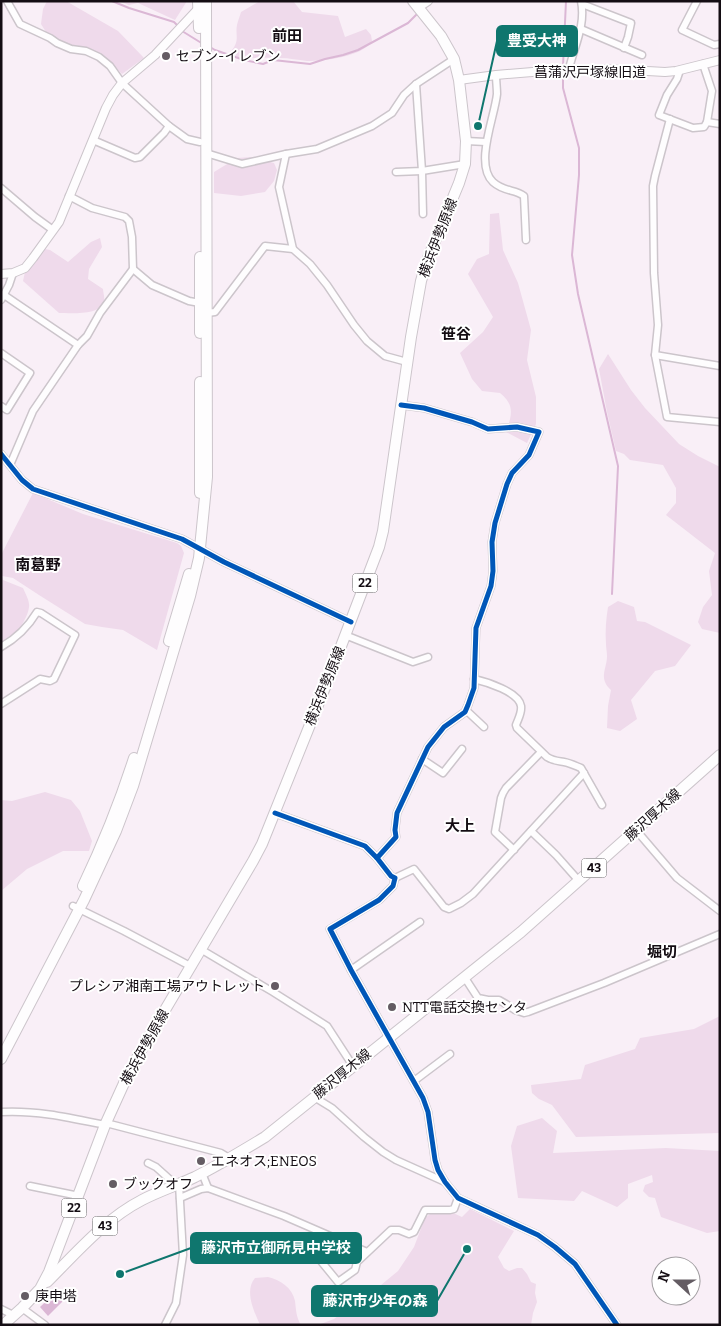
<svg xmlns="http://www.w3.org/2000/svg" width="721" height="1326" viewBox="0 0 721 1326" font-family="Bitter,'Noto Sans JP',serif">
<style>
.green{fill:#efdaeb}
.water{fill:#dbb7d5}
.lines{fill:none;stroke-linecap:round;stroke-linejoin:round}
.stream{stroke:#dbb7d5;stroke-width:2}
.minor-casing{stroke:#ccc5cb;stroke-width:9}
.tertiary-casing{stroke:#ccc5cb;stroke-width:10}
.primary-casing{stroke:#ccc5cb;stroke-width:12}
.minor{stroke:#fefdfe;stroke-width:6}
.tertiary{stroke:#fefdfe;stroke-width:8}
.primary{stroke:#fefdfe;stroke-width:10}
.cycleway-casing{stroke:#fff;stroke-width:8}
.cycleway{stroke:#0057b8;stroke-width:5}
.poi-dot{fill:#645c63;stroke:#fff;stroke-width:2}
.labels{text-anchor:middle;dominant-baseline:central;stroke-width:4;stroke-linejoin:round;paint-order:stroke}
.shield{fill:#fff;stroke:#5a565a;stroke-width:1}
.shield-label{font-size:12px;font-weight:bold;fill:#140d13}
.poi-label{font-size:14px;fill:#140d13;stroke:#fff;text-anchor:start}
.street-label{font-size:14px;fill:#140d13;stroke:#fff}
.neighbourhood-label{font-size:15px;font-weight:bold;fill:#140d13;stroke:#fff}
.leader{fill:none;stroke:#0f766e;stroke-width:2}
.callout-dot{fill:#0f766e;stroke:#fff;stroke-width:2}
.callout{fill:#0f766e;stroke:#0f766e;stroke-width:2}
.callout-label{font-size:15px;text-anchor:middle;font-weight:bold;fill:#fff}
</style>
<rect width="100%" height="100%" fill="#f9eff7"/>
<!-- green -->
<g class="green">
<path d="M47,1H66L118,31L144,58L122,74L105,57L81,46L74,47L58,40L46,32L41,24L43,9Z"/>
<path d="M119,1H187L175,20L138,3L129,5Z"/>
<path d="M260,1H293L302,12L338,16L345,37L366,29L371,35L372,41C362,57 324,61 307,61C298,60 289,58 280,58C265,57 252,59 237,57L232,50C240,40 235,35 237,25C238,20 240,16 241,12Z"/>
<path d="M252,157L274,163L277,170L274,181L265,192L241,196L214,193V172L237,158Z"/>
<path d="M499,213L503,250L518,283L531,330L527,360L536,397V424L527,443L506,432C512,415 515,405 500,393L482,391L472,379L460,353L483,332L493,317L468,274L477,259L489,254L490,214Z"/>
<path d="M100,238L102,247L89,269L88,279L103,289C103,292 105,298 104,301C101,316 70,313 59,313L23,281L25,272L34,264L45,249L50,250L68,262L91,242Z"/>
<path d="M608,354L631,390L645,408L679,444L698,456L720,467V633L702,629L698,622L703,607L712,595L709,571L715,553L666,515L676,503V488L663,465L630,460L624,454L616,451L607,412L599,369Z"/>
<path d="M33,493L83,514L177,543L181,546L184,553L157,650L123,630L102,627L85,624L39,595L13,578L2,576L3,580L23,588C25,593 30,601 29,607C28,619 12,642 1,647V555Z"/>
<path d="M618,601L634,607L637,621L645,622L691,645L675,666L655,671L631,700L637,719L620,731L607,728L608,706L611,690C598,678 607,669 607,656C607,652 606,648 606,644C605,632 606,619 608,607Z"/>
<path d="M45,792L71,800L80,811L92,841L89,851H63L27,869L1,891V800L12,801Z"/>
<path d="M720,1016V1133L576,1137L552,1105L539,1099L532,1093L531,1085L581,1079L585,1065L635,1049L640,1038L694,1029Z"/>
<path d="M542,1118L557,1131L553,1153L666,1148L720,1151V1231L707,1233L661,1217L655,1198L649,1197L643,1191L645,1185L653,1182L652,1175L628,1184V1198L617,1207L582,1191L574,1201L518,1198L511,1146L517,1126Z"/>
<path d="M470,1209L514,1231L498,1257L504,1268L509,1271L517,1268H522L527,1274L531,1282L536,1284L535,1293L537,1302L533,1313L531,1325H318L334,1319L367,1293L381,1285L398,1271L414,1247L425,1218L435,1210L451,1212L462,1217Z"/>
<path d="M268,1277C280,1280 292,1287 295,1301C296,1309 296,1317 301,1325H260C254,1311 244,1291 255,1278Z"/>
</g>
<!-- water -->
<path class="water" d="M56,1292L64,1300L48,1316L40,1307Z"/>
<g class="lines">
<!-- stream -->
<g class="stream">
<path d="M112,1L129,8L174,22L179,27"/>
<path d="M182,31L203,44"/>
<path d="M210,47L215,50L244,60L263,64L273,60L310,64L325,59L343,55L358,50L408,23L417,14"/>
<path d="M563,66L566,1"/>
<path d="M563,71V88L579,148V175L572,255L578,294L618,466L612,594"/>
</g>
<!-- minor casing -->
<g class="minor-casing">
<g id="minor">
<path d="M7,1L20,24L50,38L57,43L71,49L86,51L99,57L110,66L122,83L169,126L187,139L200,142"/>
<path d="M697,1L682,30L714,45L720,44"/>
<path d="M582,4L631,23L628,37L624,48"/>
<path d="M581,29L642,55"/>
<path d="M703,64L712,91L707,122L720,124"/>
<path d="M569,69C574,47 586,25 581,1"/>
<path d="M680,70L677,79L667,95L659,115L693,128L704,127L707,122"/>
<path d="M496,75C496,81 497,88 497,94C495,116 474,164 493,182C504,192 515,189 524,196L526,240"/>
<path d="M416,84L422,171L423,214"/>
<path d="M670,119L655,176L653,186L654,273L658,325L655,355L667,417L720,422"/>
<path d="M93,140L135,158L140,157L164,133L169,126"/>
<path d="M466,141L486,142"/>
<path d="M206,153L242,164L286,154L317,149L372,126L392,113L404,95L416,84L454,59"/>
<path d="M286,154L279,187L293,249"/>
<path d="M396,172L422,171L465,164"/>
<path d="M1,188L35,217L53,230"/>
<path d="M133,269L152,285L189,301L200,303"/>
<path d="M4,295L78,345"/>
<path d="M1,300L9,285L13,273"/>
<path d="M207,313L215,312L265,246L293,249L310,264L327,285L354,325L367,341L385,356L407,362"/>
<path d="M1,353L30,373L7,410L1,406"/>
<path d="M655,355L720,366"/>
<path d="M1,454L22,480L33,489L182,539L224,562L351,622"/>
<path d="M10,465L33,411L78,345L87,336L100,313L133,269L132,237L129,221L125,217L92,208L69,196"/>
<path d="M345,635L413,662L428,657"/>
<path d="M1,647C17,638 28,627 37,612L41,613L75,635L54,679L50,681L40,679L1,704"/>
<path d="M474,679C487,682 519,692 521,706C522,713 518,719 516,725L517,728L547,757C553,761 558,761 564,762C570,763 576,766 581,768L602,805"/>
<path d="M465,712H468L484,727"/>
<path d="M422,759L443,773L462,749"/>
<path d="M275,813L365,846L377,858L391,876L395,878L393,886L379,900L330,929L351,970L423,1098L428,1112L435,1160L438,1170L445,1182L458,1198L538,1235L555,1247L575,1264L617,1325"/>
<path d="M636,830L677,878L720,911"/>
<path d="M531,831L556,855L579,881"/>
<path d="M514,850L495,832L501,798L503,793L506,788L541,752"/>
<path d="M377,858L396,837L395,830L397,813L428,747L444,727L465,712L468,705L474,688L476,628L491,586L493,571L492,542L495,523L507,484L512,473L529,455L539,432L517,427L488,429L472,422L424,408L401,405"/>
<path d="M395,878L414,869L444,907L449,909L461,903L473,894L584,773"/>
<path d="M73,906L124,931L192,967"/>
<path d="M202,950L273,992L327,1026L353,1066"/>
<path d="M351,970L420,922"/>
<path d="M465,978L478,998L488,1000H499L506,1004L515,1010L524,1013L528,1012L604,983L720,934"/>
<path d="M414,1081L450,1054"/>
<path d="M314,1097L332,1108L364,1137L383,1152L396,1160L445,1182"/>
<path d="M1,1112C37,1110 71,1118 105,1125"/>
<path d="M106,1123L221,1153L231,1159"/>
<path d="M148,1163L156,1167L176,1185"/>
<path d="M202,1173L208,1188"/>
<path d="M30,1186L79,1196"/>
<path d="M180,1198L201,1189L208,1188L284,1216L367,1252"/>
<path d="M341,1241L320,1260L338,1282L355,1270L357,1262L391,1230H399L409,1234L414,1232L425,1210H450L454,1209L458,1198"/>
<path d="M22,1308L45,1325"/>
<path d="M1,1309L13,1315"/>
<path d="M165,1325L176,1303L183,1255L179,1184"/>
</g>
</g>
<!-- tertiary casing -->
<g class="tertiary-casing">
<g id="tertiary">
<path d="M419,7L428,1"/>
<path d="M459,80L496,75L569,69L630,70L665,72L676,71L720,60"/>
<path d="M1,274L13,273L25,268L33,258L59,222L106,108L113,95L122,83L155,55L199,8"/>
</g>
</g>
<!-- primary casing -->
<g class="primary-casing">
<g id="primary">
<path d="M198,1L199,28"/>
<path d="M200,257V333"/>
<path d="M200,493V382"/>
<path d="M169,641L189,574"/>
<path d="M83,886C103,844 120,802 134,758"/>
<path d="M1,1059L84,900L116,831L133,786L190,596L199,558L207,477L206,1"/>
<path d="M47,1282C76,1253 105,1219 142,1200C159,1191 178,1185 195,1177C219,1165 242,1151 265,1137L521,932L720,755"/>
<path d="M3,1325L22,1308L40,1289L49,1272L105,1125L125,1081L139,1054L253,861L262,844L330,675L379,547L383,531L411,337L421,281L428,258L459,183L465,164L466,141L459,80L454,59L441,36L413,1"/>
</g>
</g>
<!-- minor -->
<use href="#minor" class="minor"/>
<!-- tertiary -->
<use href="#tertiary" class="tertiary"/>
<!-- primary -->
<use href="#primary" class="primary"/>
<!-- cycleway casing -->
<g class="cycleway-casing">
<g id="cycleway">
<path d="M1,454L22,480L33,489L182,539L224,562L351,622"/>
<path d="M275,813L365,846L377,858L391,876L395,878L393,886L379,900L330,929L351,970L423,1098L428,1112L435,1160L438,1170L445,1182L458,1198L538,1235L555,1247L575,1264L617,1325"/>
<path d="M377,858L396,837L395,830L397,813L428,747L444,727L465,712L468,705L474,688L476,628L491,586L493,571L492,542L495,523L507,484L512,473L529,455L539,432L517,427L488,429L472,422L424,408L401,405"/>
</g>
</g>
<!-- cycleway -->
<use href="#cycleway" class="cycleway"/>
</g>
<!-- markers -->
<g class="poi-dot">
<circle cx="166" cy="56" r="5"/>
<circle cx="275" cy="986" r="5"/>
<circle cx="392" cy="1007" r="5"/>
<circle cx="201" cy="1161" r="5"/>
<circle cx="113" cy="1184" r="5"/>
<circle cx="25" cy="1296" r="5"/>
</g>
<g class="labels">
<!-- shield labels -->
<g class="shield">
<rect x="352.5" y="573.5" width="25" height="19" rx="4"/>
<rect x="581.5" y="858.5" width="25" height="19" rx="4"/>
<rect x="61.5" y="1198.5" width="25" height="19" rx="4"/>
<rect x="92.5" y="1216.5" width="25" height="19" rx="4"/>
</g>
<g class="shield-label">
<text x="365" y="583">22</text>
<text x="594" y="868">43</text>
<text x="74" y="1208">22</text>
<text x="105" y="1226">43</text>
</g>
<!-- poi labels -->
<g class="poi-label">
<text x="176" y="56">セブン-イレブン</text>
<text x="265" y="986" text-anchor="end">プレシア湘南工場アウトレット</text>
<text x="402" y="1007">NTT電話交換センタ</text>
<text x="211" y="1161">エネオス;ENEOS</text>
<text x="123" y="1184">ブックオフ</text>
<text x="35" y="1296">庚申塔</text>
</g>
<!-- street labels -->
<g class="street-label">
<text x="590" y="72">菖蒲沢戸塚線旧道</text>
<text transform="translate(438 238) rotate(-69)">横浜伊勢原線</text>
<text transform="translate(325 686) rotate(-68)">横浜伊勢原線</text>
<text transform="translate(653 815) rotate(-42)">藤沢厚木線</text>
<text transform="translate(145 1047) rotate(-61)">横浜伊勢原線</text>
<text transform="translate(342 1074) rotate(-39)">藤沢厚木線</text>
</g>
<!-- neighbourhood labels -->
<g class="neighbourhood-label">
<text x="287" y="36">前田</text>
<text x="456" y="334">笹谷</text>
<text x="38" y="565">南葛野</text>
<text x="460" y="826">大上</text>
<text x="662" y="952">堀切</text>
</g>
</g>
<!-- callouts -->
<path class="leader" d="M478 126L497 41M120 1274L191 1248M467 1249L437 1301"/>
<g class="callout-dot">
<circle cx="478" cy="126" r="5"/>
<circle cx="120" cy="1274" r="5"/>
<circle cx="467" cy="1249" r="5"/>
</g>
<g class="callout">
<rect x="497" y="26" width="80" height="30" rx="5"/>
<rect x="191" y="1233" width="170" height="30" rx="5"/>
<rect x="312" y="1286" width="125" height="30" rx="5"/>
</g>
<g class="callout-label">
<text x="537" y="46">豊受大神</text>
<text x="276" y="1253">藤沢市立御所見中学校</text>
<text x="375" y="1306">藤沢市少年の森</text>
</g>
<!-- border -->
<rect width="721" height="1326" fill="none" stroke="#140d13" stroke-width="5"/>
<!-- north arrow -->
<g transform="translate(676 1281) rotate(291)"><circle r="24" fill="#ffffff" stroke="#a19ea1"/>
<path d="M0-4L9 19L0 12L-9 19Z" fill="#645c63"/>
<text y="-8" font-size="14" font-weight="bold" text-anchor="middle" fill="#140d13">N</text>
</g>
</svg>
